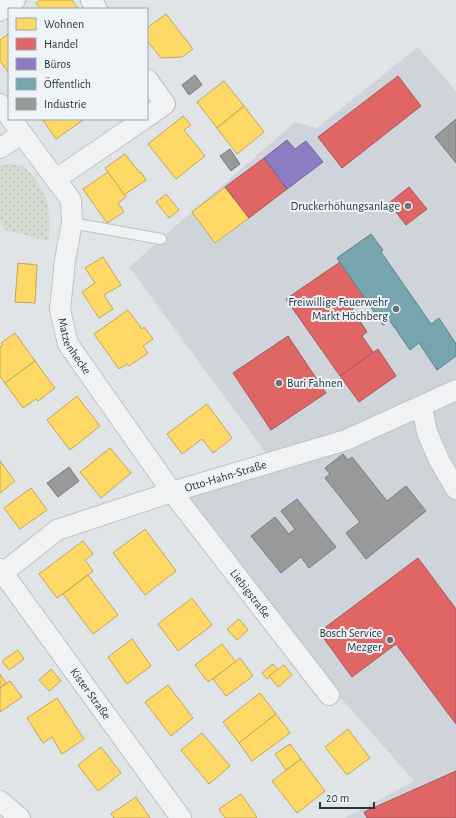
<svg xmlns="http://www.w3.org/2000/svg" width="456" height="818" viewBox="0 0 456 818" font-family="'Alegreya Sans',sans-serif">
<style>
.built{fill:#ced4da}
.green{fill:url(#green-dots)}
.homes{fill:#ffd966;stroke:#bea85b}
.shops{fill:#e06666;stroke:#a8575b}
.offices{fill:#8e7cc3;stroke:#6e679c}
.public{fill:#76a5af;stroke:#5e838e}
.industry{fill:#999;stroke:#767b7f}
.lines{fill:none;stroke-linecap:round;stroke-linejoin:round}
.service-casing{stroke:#bfc2c4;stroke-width:12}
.minor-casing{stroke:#bfc2c4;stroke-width:22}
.service{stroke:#f0f2f3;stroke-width:10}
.minor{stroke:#f0f2f3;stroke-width:20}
.poi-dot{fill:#67727b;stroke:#edf3f6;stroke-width:1.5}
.labels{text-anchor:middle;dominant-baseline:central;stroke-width:4;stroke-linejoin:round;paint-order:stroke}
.poi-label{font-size:12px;fill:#253541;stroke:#edf3f6;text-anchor:end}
.street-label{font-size:12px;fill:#253541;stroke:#edf3f6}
</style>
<defs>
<pattern id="green-dots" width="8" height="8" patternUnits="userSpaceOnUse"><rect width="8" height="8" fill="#d3dbd0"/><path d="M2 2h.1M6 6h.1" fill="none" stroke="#b5bdb4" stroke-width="1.8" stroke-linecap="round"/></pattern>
</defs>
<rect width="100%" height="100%" fill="#e1e4e6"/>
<!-- built -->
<path class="built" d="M418,47L456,91V818H345L414,781L288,638L181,498L271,460L129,267L295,122L317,128Z"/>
<!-- green -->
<path class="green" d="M10,164C13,165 19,165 22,166C27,168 32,175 35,179C51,200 50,216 49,241L5,230L0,222V165Z"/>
<!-- homes -->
<g class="homes">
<path d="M40,0H72L78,9H40L36,3Z"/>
<path d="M166,14L193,49L182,57L161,58L149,43L148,44L147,43V28Z"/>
<path d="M9,33V73L0,61V40Z"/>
<path d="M224,81L244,106L217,128L197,102Z"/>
<path d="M244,106L264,132L237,154L217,128Z"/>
<path d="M183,116L191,125L184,130L205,156L176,179L148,144Z"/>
<path d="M42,119H83V120L56,139Z"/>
<path d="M125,154L140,173L141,172L146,180L124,195L105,168Z"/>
<path d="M108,172L126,197L118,203L124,212L107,223L83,189Z"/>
<path d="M225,187L249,218L215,243L192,212Z"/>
<path d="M166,194L179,210L169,218L156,202Z"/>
<path d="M103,257L121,285L104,295L113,309L99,318L82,292L95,283L85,268Z"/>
<path d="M18,263L37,265L35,303L15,302Z"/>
<path d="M128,310L142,329L144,327L153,339L143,346L148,353L129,366L127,364L119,369L94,334Z"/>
<path d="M15,333L35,361L5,383L0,376V347L3,345L1,343Z"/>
<path d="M35,361L55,388L38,401L36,399L23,408L5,383Z"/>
<path d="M77,396L100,426L70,450L47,420Z"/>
<path d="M207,404L232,438L213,453L202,439L182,454L167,434Z"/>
<path d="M110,448L131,473L101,498L80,472Z"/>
<path d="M0,461L15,481L0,493Z"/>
<path d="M31,488L47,510L20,529L4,508Z"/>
<path d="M145,529L176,571L145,595L113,553Z"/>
<path d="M83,541L93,554L85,560L93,571L57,598L39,574Z"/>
<path d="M88,575L118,615L93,634L63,594Z"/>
<path d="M192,598L212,625L178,651L158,624Z"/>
<path d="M239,619L248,630L237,640L227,629Z"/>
<path d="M132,639L151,666L127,684L108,657Z"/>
<path d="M222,644L236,662L208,682L195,665Z"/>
<path d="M18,650L24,659L9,670L2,661Z"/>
<path d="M240,658L253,676L226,696L213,679Z"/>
<path d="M273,664L278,670L267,679L262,673Z"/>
<path d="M284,665L292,675L278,687L269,676Z"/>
<path d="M51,669L61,681L49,691L39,680Z"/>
<path d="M0,674L6,683L0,688Z"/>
<path d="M10,681L22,697L0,712V688Z"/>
<path d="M168,685L193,718L171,736L145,702Z"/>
<path d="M260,693L276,714L239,743L223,722Z"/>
<path d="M57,698L84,739L62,754L52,737L43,743L27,718Z"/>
<path d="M276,714L290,733L252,761L239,743Z"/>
<path d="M348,729L370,758L347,775L325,747Z"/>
<path d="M202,733L230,766L209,784L181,750Z"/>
<path d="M290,744L301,759L286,770L275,754Z"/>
<path d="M101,747L121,773L98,791L78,765Z"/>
<path d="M301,759L325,791L297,813L272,781Z"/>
<path d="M241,794L257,817L255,818H225L219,809Z"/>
<path d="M136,797L150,818H114L111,814Z"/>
</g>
<!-- shops -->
<g class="shops">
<path d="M398,76L421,106L342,168L318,137Z"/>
<path d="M264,158L287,189L249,218L225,187Z"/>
<path d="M409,187L427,209L406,225L389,203Z"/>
<path d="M340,262L365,299L352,309L367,332L362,336L373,352L340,376L286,299Z"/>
<path d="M288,336L326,393L271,430L233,373Z"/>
<path d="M378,349L396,376L359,402L340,376Z"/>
<path d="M418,558L456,609V724L396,644L352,677L319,632Z"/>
<path d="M456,771V818H367L364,812Z"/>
</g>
<!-- offices -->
<path class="offices" d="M287,140L295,149L306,141L323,162L287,189L264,158Z"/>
<!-- public -->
<path class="public" d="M371,234L383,250L381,252L431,324L439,318L456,344V356L437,370L419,343L410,350L390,321L383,325L337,258Z"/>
<!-- industry -->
<g class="industry">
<path d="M195,75L202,85L189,95L182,85Z"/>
<path d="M456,119V163L435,137Z"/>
<path d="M230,149L240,164L231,171L220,156Z"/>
<path d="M343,454L348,460L352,457L387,501L406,486L426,511L366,559L346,533L360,522L325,478L330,474L325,468Z"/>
<path d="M69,467L79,481L58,497L47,483Z"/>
<path d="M297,499L336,547L309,568L301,557L281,573L251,536L275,517L289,534L295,529L281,511Z"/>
</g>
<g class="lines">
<!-- service casing -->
<g class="service-casing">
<path id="service" d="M72,223L161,239"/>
</g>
<!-- minor casing -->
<g class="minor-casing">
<g id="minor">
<path d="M91,0L97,9"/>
<path d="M0,11L15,0"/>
<path d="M147,79L165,104L147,117"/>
<path d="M0,104L9,116"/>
<path id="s1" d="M11,119L71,200L72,223L65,260L60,310L68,344L172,492L329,695"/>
<path d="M0,148L22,134"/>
<path d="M56,179L144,119"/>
<path d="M422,407L427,432L439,460L456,489"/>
<path id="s2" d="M0,569L181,818"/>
<path id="s3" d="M3,573L57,530L172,492L346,440L456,390"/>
<path d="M0,801L20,818"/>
</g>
</g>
<!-- service -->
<use href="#service" class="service"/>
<!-- minor -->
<use href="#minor" class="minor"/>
</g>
<!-- markers -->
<g class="poi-dot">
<circle cx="408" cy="206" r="4"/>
<circle cx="396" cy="309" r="4"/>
<circle cx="279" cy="383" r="4"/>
<circle cx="390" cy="640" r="4"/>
</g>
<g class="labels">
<!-- poi labels -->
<g class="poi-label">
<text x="400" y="206">Druckerhöhungsanlage</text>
<text x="388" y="302">Freiwillige Feuerwehr<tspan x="388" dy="14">Markt Höchberg</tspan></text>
<text x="287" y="383" text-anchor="start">Buri Fahnen</text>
<text x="382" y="633">Bosch Service<tspan x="382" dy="14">Mezger</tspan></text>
</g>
<!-- street labels -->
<g class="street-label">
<text stroke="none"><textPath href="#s1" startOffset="251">Matzenhecke</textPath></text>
<text stroke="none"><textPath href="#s3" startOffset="246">Otto-Hahn-Straße</textPath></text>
<text stroke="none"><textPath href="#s1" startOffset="556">Liebigstraße</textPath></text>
<text stroke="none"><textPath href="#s2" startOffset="154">Kister Straße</textPath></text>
</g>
</g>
<!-- legend -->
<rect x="8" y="8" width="140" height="112" fill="#edf3f6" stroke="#9da7ae"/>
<rect x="16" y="18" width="20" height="12" fill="#ffd966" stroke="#9da7ae"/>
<text x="44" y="28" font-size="12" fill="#253541">Wohnen</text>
<rect x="16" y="38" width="20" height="12" fill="#e06666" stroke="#9da7ae"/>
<text x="44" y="48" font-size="12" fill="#253541">Handel</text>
<rect x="16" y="58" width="20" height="12" fill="#8e7cc3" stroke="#9da7ae"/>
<text x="44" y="68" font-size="12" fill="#253541">Büros</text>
<rect x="16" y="78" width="20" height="12" fill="#76a5af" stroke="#9da7ae"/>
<text x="44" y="88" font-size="12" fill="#253541">Öffentlich</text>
<rect x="16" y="98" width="20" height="12" fill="#999999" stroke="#9da7ae"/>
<text x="44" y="108" font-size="12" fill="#253541">Industrie</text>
<!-- scale -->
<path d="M320 802v6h54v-6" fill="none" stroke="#253541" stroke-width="2"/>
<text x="326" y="802" font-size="12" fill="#253541" stroke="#edf3f6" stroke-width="3" paint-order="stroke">20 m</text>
</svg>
